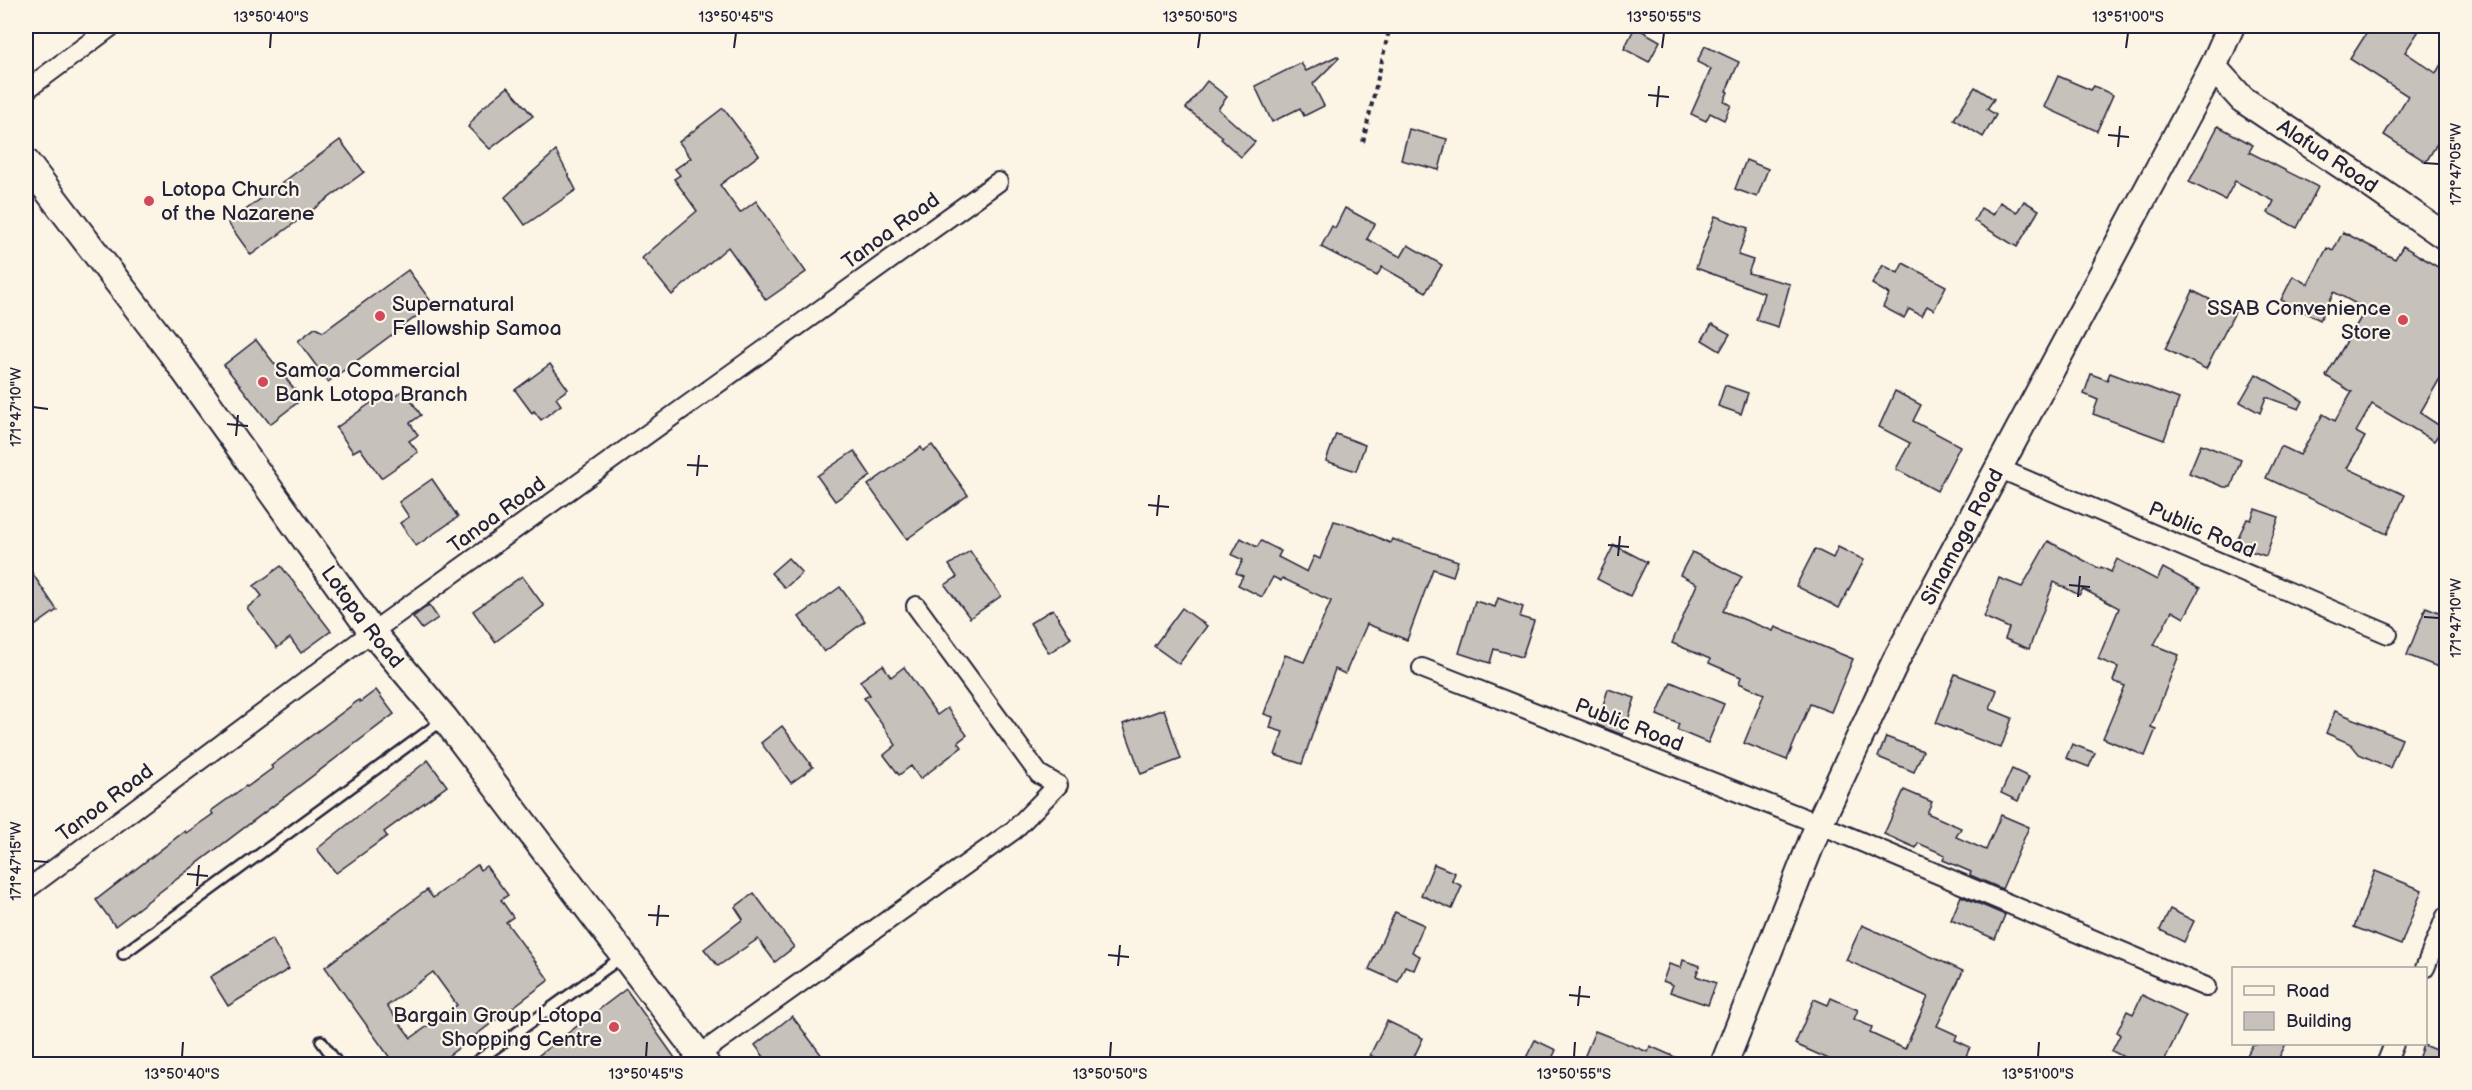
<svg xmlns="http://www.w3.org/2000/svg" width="2472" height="1090" viewBox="0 0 2472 1090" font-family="'Balsamiq Sans',sans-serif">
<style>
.building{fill:#c6c1bb;stroke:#22223b;stroke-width:1.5;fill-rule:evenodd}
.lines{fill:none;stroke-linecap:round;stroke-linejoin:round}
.lane-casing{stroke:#22223b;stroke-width:14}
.street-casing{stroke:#22223b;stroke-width:22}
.secondary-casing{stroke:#22223b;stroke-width:30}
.path{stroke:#22223b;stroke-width:4;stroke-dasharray:4.5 4.5;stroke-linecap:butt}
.lane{stroke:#fcf5e5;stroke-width:9}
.street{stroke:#fcf5e5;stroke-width:18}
.secondary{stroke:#fcf5e5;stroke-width:26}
.ticks{fill:none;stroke:#22223b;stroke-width:2}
.poi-dot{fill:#d1495b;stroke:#fcf5e5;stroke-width:2}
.labels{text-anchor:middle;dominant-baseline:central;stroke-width:4.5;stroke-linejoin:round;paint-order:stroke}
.street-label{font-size:21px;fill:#22223b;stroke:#fcf5e5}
.poi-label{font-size:21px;fill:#22223b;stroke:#fcf5e5;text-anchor:start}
.neatline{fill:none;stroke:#22223b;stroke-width:2}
.ticks-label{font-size:15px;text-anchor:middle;fill:#22223b}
</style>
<rect width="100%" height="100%" fill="#fcf5e5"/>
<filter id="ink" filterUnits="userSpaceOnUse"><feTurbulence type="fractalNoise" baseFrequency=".0167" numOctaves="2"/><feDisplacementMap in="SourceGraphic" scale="12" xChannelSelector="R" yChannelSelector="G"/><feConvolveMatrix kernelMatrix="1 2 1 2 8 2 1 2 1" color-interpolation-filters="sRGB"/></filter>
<g filter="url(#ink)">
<!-- building -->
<g class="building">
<path d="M2371,26H2422L2405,52L2436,73L2446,56V129L2426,162L2384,135L2408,96L2350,59Z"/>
<path d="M1635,27L1660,41L1649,62L1624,49Z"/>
<path d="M1705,46L1739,62L1726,91L1728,92L1724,101L1731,105L1724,120L1710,113L1706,121L1691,114L1711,69L1697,62Z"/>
<path d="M1337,56L1339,58L1313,84L1324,106L1304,116L1300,108L1272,122L1255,86L1301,63L1306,71Z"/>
<path d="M2058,76L2091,90L2094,86L2113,95L2097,131L2044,107Z"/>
<path d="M1207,81L1227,97L1218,109L1255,142L1241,157L1221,139L1223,137L1186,108Z"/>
<path d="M508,87L533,116L490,149L468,127L481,109Z"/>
<path d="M1975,87L1994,99L1987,109L1996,115L1983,137L1954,119Z"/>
<path d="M723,108L759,155L720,185L740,213L756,201L806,272L766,300L728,247L672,295L642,258L697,211L674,179L680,175L675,169L691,158L679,142Z"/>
<path d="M2218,126L2253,145L2249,152L2318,187L2297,228L2268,213L2274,201L2235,181L2225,200L2189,182Z"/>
<path d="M1409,129L1447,139L1439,170L1401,160Z"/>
<path d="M340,140L364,172L251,255L228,223Z"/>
<path d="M556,151L576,190L525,225L505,197Z"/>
<path d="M1746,160L1768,169L1757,197L1735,189Z"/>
<path d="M2024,201L2039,210L2017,247L1974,221L1981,208L1993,215L2000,202L2017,212Z"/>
<path d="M1345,208L1375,224L1367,239L1401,257L1408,245L1442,265L1426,292L1382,267L1377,276L1321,247L1332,226L1335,228Z"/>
<path d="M1715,216L1748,228L1738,255L1753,260L1748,273L1790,284L1778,327L1756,320L1764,293L1696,268Z"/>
<path d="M2343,232L2395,259L2403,246L2446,272V368L2420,413L2443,428L2434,441L2372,404L2356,432L2365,437L2347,468L2405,495L2387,534L2266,478L2281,446L2300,455L2323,414L2335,421L2352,392L2326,376L2366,309L2334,292L2320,320L2281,300L2293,276L2308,284L2327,248L2333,251Z"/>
<path d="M1903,263L1946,286L1934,310L1927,306L1922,316L1909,309L1904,318L1883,307L1889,294L1872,284L1883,265L1898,273Z"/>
<path d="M408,270L433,304L328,382L298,341L315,328L323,332Z"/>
<path d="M2193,291L2235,312L2206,369L2165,349Z"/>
<path d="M1712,324L1730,334L1720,351L1702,340Z"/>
<path d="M256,340L302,399L270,424L224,365Z"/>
<path d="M550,364L568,389L556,398L561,405L541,420L534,411L532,413L515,390Z"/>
<path d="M2110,373L2179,399L2164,440L2093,414L2098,400L2084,394L2091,374L2107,380Z"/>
<path d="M2256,374L2303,401L2299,409L2266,397L2260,413L2240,402Z"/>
<path d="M1725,385L1748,393L1741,414L1718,406Z"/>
<path d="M404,390L421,415L410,423L418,435L409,441L418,452L381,478L360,448L353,452L336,428L382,395L387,402Z"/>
<path d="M1895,391L1921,405L1913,421L1960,446L1937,491L1896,469L1910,443L1879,427Z"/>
<path d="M1336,434L1365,445L1356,471L1326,461Z"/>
<path d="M2201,444L2241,460L2231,487H2224L2189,473Z"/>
<path d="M932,445L968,495L907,539L868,485L921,447L923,451Z"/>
<path d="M854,451L871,476L835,501L817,476Z"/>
<path d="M432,479L458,517L416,546L400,523L409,517L399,502Z"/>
<path d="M2255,509L2279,517L2266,556L2234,546L2247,519L2251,520Z"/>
<path d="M1334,521L1353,526L1390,543L1392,539L1458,561L1453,576L1433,569L1407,640L1367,624L1345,674L1335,669L1302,764L1275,755L1283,732L1270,728L1273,717L1264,714L1285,655L1304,662L1331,601L1282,578L1281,581L1273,577L1262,597L1238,585L1243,576L1236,573L1243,560L1232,555L1241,538L1257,547L1261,541L1281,551L1278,557L1307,572L1314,556L1320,559Z"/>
<path d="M2048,541L2100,569L2101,567L2111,572L2117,559L2157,580L2163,568L2200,588L2184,618L2172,611L2154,645L2179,655L2151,727L2156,729L2145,756L2103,738L2125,686L2113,681L2118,667L2098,659L2119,608L2083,589L2079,595L2054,582L2029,649L2005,639L2009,628L1984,617L1999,578L2022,587Z"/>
<path d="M1614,545L1647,562L1630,596L1597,579Z"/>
<path d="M1838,547L1864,560L1839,608L1796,586L1815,549L1833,558Z"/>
<path d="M970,551L1001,596L970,618L945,585L957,577L949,565Z"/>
<path d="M1692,552L1742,577L1723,611L1773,631L1775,627L1853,659L1831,712L1810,704L1787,760L1744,743L1764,694L1739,683L1741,677L1709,663L1710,659L1672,643L1697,584L1680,575Z"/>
<path d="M788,558L802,573L785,588L771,573Z"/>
<path d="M26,564L57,610L26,632Z"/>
<path d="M281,566L331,631L301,653L290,638L277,648L247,608L262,596L254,586Z"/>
<path d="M522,576L544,606L495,642L473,611Z"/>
<path d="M840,587L865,621L824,652L799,617Z"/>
<path d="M1498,598L1523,607L1520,617L1534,621L1522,657L1494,649L1490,663L1459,653L1475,601L1495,607Z"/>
<path d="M429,605L438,618L422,629L413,617Z"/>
<path d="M2426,607L2446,615V670L2407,655Z"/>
<path d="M1182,608L1207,626L1179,664L1154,646Z"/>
<path d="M1053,609L1071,638L1049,653L1030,623Z"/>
<path d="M883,665L891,677L904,667L937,715L947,708L967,735L958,742L962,747L920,779L911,766L899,775L884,755L896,745L864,698L870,695L860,681Z"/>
<path d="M1955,674L1997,690L1990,709L2012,718L2001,748L1936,723Z"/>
<path d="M1671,682L1724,704L1708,743L1677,730L1679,724L1657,715Z"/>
<path d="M1608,689L1635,698L1623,735L1597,725Z"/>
<path d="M376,690L394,714L115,926L96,900L185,831L186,833L213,814L211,811L246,786L247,787L273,768L271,766L359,700L360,702Z"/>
<path d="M1164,709L1181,759L1141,774L1123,724Z"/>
<path d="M2335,711L2402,739L2390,768L2359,754L2351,744L2326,733Z"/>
<path d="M782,726L813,767L791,783L761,743Z"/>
<path d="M1886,737L1923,751L1914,772L1878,757Z"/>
<path d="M2072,744L2095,753L2089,767L2066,758Z"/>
<path d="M428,760L447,786L384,832L387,836L336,873L317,849Z"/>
<path d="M2012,769L2029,777L2018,801L2001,793Z"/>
<path d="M1904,790L1932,802L1927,813L1961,828L1956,837L1986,850L2001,815L2029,827L2002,889L1970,875L1971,872L1943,860L1945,855L1918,843L1916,848L1884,834Z"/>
<path d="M1434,864L1455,873L1452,881L1462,886L1452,909L1421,895Z"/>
<path d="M477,865L480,870L486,866L508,895L501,900L513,917L506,922L549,980L436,1065H395L325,967L427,890L433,898ZM433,972L457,1005L411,1038L387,1006Z"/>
<path d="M2375,871L2422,890L2401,945L2354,927Z"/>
<path d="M754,893L794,947L775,962L758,939L718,966L704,949L743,919L735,907Z"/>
<path d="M1961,896L2005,915L1995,939L1951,920Z"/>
<path d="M2170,909L2194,921L2184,942L2160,930Z"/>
<path d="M1395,912L1424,925L1412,952L1420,956L1414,970L1405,966L1398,982L1369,969Z"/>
<path d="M1862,925L1963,971L1937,1026L1957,1035L1955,1040L1970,1047L1962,1065H1842L1795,1044L1814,999L1828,1005L1831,998L1858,1010L1854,1019L1872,1027L1870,1033L1905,1049L1928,997L1846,960Z"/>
<path d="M272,939L289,969L228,1006L210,977Z"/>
<path d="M1683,960L1700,966L1696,976L1716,983L1708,1005L1670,992L1673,985L1663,981L1669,964L1681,968Z"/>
<path d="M626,989L680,1065H526Z"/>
<path d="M2142,995L2186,1016L2162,1065H2139L2112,1051L2120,1035L2117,1032L2127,1011L2133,1014Z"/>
<path d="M792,1016L829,1065H770L755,1045Z"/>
<path d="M1387,1021L1423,1038L1410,1065H1388L1370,1055Z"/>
<path d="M1595,1031L1648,1052L1650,1046L1693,1065H1581Z"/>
<path d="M1535,1040L1556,1050L1549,1065H1535L1525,1060Z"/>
<path d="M2253,1044H2286L2275,1065H2242Z"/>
<path d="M2423,1045L2446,1054V1065H2416Z"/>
</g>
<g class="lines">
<!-- lane casing -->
<g class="lane-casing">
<g id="lane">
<path d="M123,954L443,720"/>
<path d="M321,1041L338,1064"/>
<path d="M473,1064L622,957"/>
</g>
</g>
<!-- street casing -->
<g class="street-casing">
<g id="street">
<path d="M26,90L112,26"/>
<path d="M1998,468L2388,634"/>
<path d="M1422,668L1819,824L2206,987"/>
<path d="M26,890L372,632L998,182"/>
<path d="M2425,968L2446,916"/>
<path d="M699,1055L1014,830L1058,785L1039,774L916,606"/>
<path d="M2386,1064L2394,1044"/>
</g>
</g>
<!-- secondary casing -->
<g class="secondary-casing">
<g id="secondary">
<path id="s1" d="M2213,67L2242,99L2358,176L2446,237"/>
<path id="s2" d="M26,162L171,352L372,632L445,719L706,1064"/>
<path id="s3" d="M1724,1064L1819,824L1897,658L2213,67L2231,26"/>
</g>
</g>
<!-- path -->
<path class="path" d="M1363,142L1390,26"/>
<!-- lane -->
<use href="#lane" class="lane"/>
<!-- street -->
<use href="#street" class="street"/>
<!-- secondary -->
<use href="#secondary" class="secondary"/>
</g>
</g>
<!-- ticks -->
<path class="ticks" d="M270,48L271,33M734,48L736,33M1198,48L1200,33M1662,48L1664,33M2126,48L2128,33M1648,95L1669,97M1657,107L1659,86M2108,135L2129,137M2118,147L2120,126M2424,163L2439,164M33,407L48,409M227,424L248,426M236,436L238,415M687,465L708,466M697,476L699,455M1148,505L1169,507M1157,516L1159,495M1608,545L1629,547M1618,556L1620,536M2069,585L2090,587M2078,597L2080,576M2424,617L2439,618M33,861L48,862M187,874L208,876M197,886L199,865M648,915L669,916M657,926L659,905M1108,955L1129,957M1118,966L1120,945M1569,995L1590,997M1578,1006L1580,986M182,1057L183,1042M646,1057L647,1042M1110,1057L1111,1042M1574,1057L1575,1042M2038,1057L2039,1042"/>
<!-- markers -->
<g class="poi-dot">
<circle cx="149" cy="201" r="6"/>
<circle cx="380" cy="316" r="6"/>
<circle cx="2403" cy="320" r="6"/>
<circle cx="263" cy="382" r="6"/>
<circle cx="614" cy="1027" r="6"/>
</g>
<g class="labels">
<!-- street labels -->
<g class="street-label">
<text stroke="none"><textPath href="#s1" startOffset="146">Alafua Road</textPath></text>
<text transform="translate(891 231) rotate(-36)">Tanoa Road</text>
<text transform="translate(497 515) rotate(-36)">Tanoa Road</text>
<text transform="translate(2202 530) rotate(23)">Public Road</text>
<text stroke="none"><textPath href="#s3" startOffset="579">Sinamoga Road</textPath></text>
<text stroke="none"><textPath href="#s2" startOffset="566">Lotopa Road</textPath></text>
<text transform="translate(1629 725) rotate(21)">Public Road</text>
<text transform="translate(105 803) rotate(-37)">Tanoa Road</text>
</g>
<!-- poi labels -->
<g class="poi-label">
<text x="161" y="189">Lotopa Church<tspan x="161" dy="24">of the Nazarene</tspan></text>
<text x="392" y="304">Supernatural<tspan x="392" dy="24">Fellowship Samoa</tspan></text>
<text x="2391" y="308" text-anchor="end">SSAB Convenience<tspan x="2391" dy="24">Store</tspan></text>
<text x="275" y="370">Samoa Commercial<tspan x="275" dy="24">Bank Lotopa Branch</tspan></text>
<text x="602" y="1015" text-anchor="end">Bargain Group Lotopa<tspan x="602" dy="24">Shopping Centre</tspan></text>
</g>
</g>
<!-- margin -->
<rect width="2472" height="1090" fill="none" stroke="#fcf5e5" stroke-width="66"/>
<!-- legend -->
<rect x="2232" y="967" width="195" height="78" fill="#fcf5e5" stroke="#a5a1a1" stroke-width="1.5"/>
<rect x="2244" y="986" width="30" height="9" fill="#fcf5e5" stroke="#a5a1a1" stroke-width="1.5"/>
<text x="2286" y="997" font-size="18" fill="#22223b">Road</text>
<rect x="2244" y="1012" width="30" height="18" fill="#c6c1bb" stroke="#a5a1a1" stroke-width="1.5"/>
<text x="2286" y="1027" font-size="18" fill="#22223b">Building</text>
<rect x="33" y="33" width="2406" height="1024" class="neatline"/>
<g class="ticks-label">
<text x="271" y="22">13°50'40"S</text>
<text x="736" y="22">13°50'45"S</text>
<text x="1200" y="22">13°50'50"S</text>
<text x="1664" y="22">13°50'55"S</text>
<text x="2128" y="22">13°51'00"S</text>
<text transform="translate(2456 164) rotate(-90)" y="5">171°47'05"W</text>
<text transform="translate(16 407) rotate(-90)" y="5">171°47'10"W</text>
<text transform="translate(2456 618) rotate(-90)" y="5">171°47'10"W</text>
<text transform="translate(16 861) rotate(-90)" y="5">171°47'15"W</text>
<text x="182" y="1079">13°50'40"S</text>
<text x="646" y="1079">13°50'45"S</text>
<text x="1110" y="1079">13°50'50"S</text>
<text x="1574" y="1079">13°50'55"S</text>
<text x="2038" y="1079">13°51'00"S</text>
</g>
</svg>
